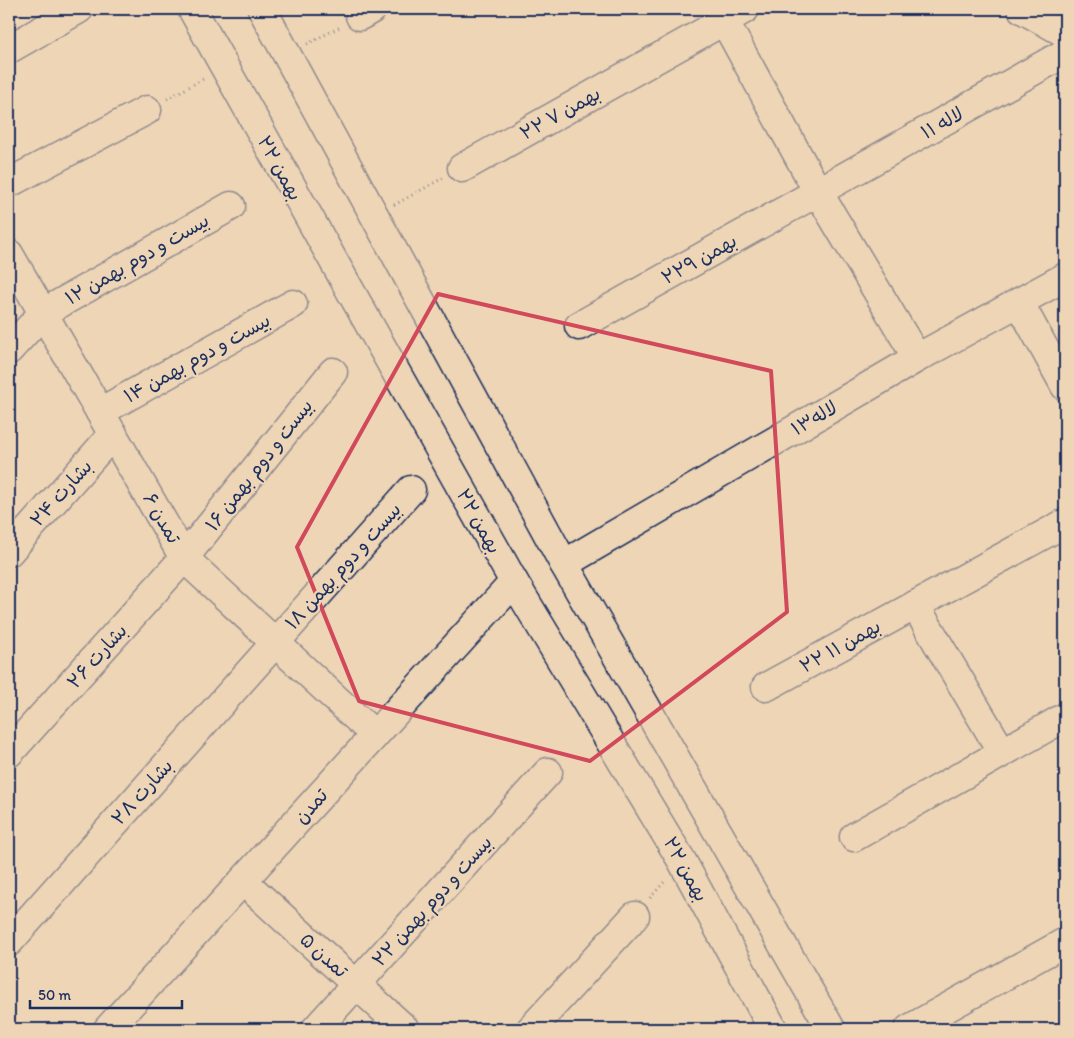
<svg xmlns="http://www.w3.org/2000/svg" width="1074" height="1038" viewBox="0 0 1074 1038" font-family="Itim,'Playpen Sans Arabic',sans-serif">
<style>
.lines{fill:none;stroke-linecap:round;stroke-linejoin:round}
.minor-casing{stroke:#1b2f5e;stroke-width:31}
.major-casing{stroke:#1b2f5e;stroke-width:31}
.path{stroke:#1b2f5e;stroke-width:3;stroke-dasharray:1 4;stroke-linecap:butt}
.minor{stroke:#eed5b6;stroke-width:28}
.major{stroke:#eed5b6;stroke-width:28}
.marked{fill:none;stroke:#d1495b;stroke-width:4;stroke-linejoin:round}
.labels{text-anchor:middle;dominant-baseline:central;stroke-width:4.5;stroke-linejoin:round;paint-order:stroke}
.street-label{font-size:19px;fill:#1b2f5e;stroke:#eed5b6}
</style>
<rect width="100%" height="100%" fill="#eed5b6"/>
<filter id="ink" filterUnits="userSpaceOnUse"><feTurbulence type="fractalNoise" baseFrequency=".02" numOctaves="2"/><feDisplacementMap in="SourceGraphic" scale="10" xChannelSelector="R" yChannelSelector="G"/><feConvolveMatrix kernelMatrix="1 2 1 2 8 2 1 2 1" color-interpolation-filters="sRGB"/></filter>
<g filter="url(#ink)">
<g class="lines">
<!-- minor casing -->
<g class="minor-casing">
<g id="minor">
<path d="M1022,9L1065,33"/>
<path d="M360,16L372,9"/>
<path d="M725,22L818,192L917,358"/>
<path d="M9,49L79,9"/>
<path d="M462,168L745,9"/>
<path d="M9,183L147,110"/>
<path d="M9,254L184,558L375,735"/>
<path d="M1019,302L1065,386"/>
<path d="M579,326L1065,53"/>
<path d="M9,350L43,313L231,206"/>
<path d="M100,412L293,304"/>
<path d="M9,552L113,434"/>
<path d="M564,564L917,358L1065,277"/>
<path d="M915,605L1002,752"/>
<path d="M766,687L1065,523"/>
<path d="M9,753L184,558L333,372"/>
<path d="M854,837L1065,717"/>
<path d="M243,881L405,1029"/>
<path d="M9,942L411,490"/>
<path d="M108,1029L514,582"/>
<path d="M316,1029L548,772"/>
<path d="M531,1029L635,916"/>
<path d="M909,1029L1065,942"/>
</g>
</g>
<!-- major casing -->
<g class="major-casing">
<g id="major">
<path d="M192,9L514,582L682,861L773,1029"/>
<path d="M262,9L564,564L831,1029"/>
</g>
</g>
<!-- path -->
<g class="path">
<path d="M307,44L340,27"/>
<path d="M167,99L205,78"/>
<path d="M394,205L443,178"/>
<path d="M650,898L666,880"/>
</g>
<!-- minor -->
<use href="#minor" class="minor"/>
<!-- major -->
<use href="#major" class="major"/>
</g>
</g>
<!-- marked area -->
<path d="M0 0H1074V1038H0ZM438,294L771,371L787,612L590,761L359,701L297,547Z" fill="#eed5b6" fill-opacity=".55" fill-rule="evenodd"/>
<path class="marked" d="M438,294L771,371L787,612L590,761L359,701L297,547Z"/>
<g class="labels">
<!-- street labels -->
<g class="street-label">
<text transform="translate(560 113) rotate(-29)">۲۲ بهمن ۷</text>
<text transform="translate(942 123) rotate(-29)">لاله ۱۱</text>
<text transform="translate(280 168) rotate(61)">۲۲ بهمن</text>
<text transform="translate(137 259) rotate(-30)">بیست و دوم بهمن ۱۲</text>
<text transform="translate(699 259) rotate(-29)">۲۲بهمن ۹</text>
<text transform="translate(197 358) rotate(-29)">بیست و دوم بهمن ۱۴</text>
<text transform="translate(814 418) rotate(-30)">لاله۱۳</text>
<text transform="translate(259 465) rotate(-52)">بیست و دوم بهمن ۱۶</text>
<text transform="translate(61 493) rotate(-48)">بشارت ۲۴</text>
<text transform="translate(162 518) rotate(60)">تمدن ۶</text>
<text transform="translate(479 521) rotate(61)">۲۲ بهمن</text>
<text transform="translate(343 566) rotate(-48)">بیست و دوم بهمن ۱۸</text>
<text transform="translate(840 646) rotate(-29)">۲۲ بهمن ۱۱</text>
<text transform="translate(97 656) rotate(-48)">بشارت ۲۶</text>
<text transform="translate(142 792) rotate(-48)">بشارت ۲۸</text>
<text transform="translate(311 806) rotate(-48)">تمدن</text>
<text transform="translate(686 869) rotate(61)">۲۲ بهمن</text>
<text transform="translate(432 901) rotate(-48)">بیست و دوم بهمن ۲۲</text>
<text transform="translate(324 955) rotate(42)">تمدن ۵</text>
</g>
</g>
<!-- margin -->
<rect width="1074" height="1038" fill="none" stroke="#eed5b6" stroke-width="30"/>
<rect x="15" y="15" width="1044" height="1008" fill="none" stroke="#1b2f5e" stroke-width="2" filter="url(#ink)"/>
<!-- scale -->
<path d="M30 1000v8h152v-8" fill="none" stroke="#1b2f5e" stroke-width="2.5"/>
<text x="38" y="1000" font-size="15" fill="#1b2f5e" stroke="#eed5b6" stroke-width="4" paint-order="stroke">50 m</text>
</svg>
